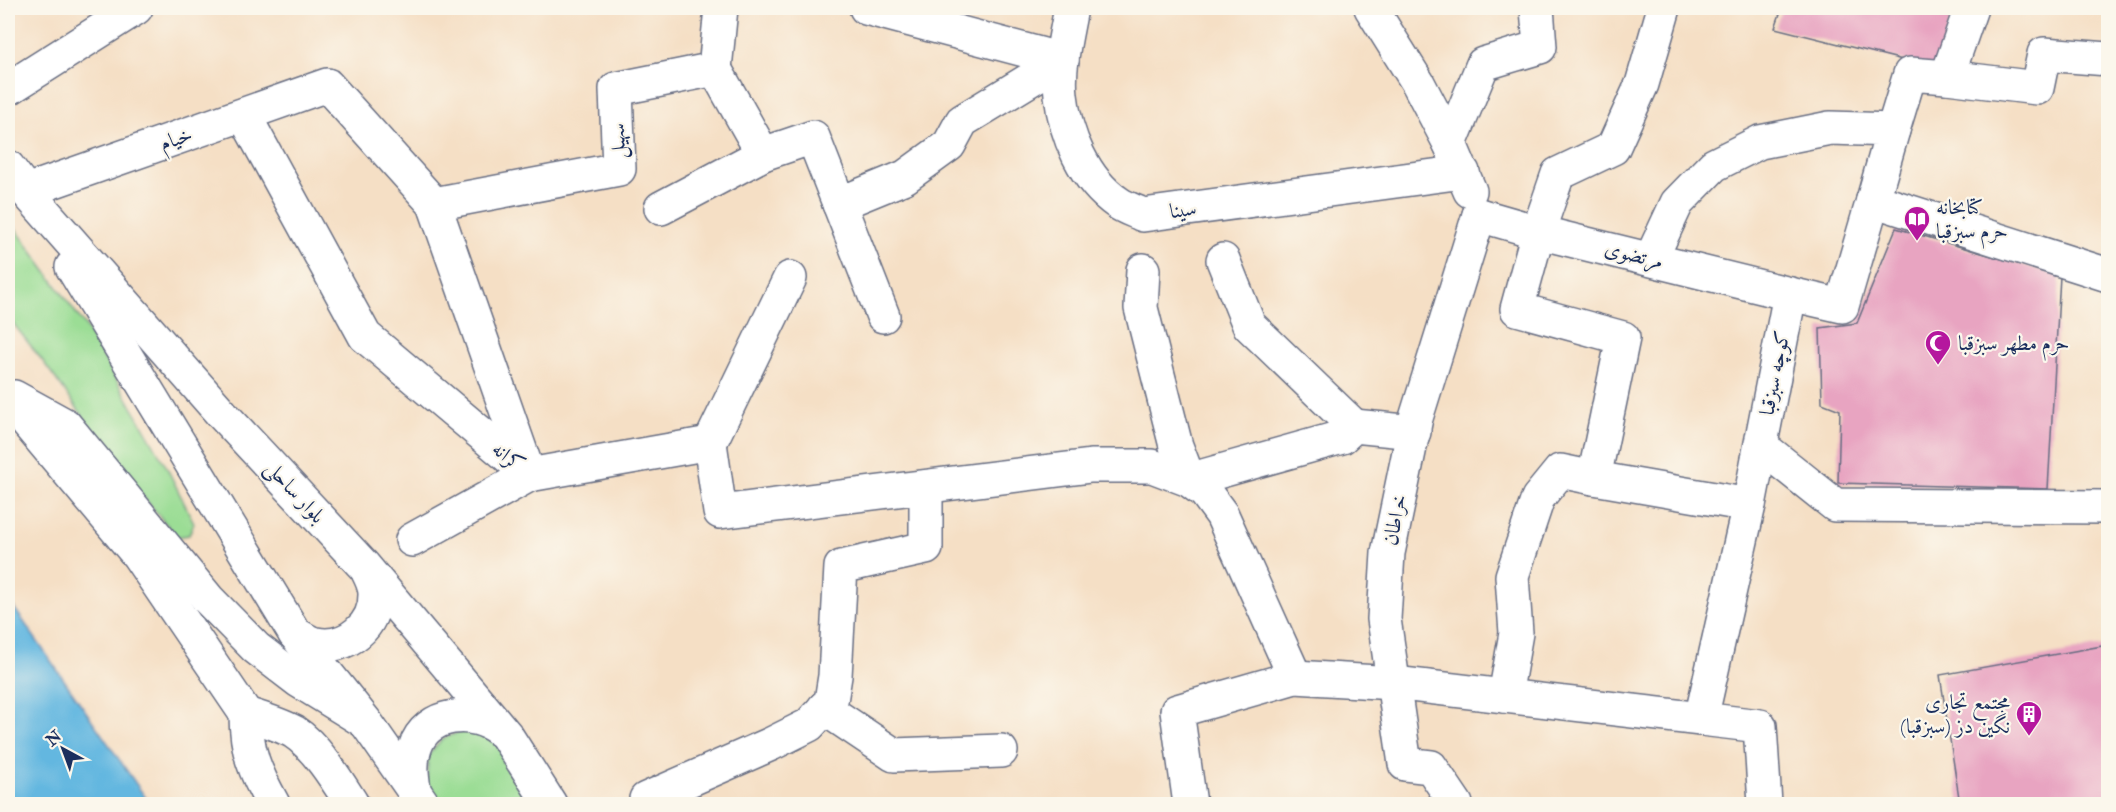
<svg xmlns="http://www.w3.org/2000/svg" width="2116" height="812" viewBox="0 0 2116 812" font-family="'IM FELL Double Pica',Amiri,serif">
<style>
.green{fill:#9bdd95;stroke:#5b867a;stroke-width:1.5}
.water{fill:#64b7e0;stroke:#40739f;stroke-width:1.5}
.building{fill:#e8a4c1}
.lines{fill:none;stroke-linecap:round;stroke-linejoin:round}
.minor-casing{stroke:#676d82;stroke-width:36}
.major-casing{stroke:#676d82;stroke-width:36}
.minor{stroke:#fff;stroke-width:33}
.major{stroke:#fff;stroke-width:33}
.labels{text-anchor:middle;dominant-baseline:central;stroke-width:4.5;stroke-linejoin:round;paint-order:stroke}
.street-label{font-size:21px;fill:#1b2f5e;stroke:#fbf7ec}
.poi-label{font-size:21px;fill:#1b2f5e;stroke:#fbf7ec;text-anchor:start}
</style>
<rect width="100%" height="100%" fill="#fbf7ec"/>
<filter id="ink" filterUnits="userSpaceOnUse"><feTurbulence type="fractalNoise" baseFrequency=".0167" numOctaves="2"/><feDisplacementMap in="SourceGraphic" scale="12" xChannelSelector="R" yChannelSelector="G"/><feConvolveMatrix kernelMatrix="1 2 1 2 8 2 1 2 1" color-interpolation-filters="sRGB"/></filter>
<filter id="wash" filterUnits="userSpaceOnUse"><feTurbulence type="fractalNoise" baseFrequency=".008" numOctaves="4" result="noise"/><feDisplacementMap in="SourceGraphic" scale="24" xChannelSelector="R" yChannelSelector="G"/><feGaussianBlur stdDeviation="1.35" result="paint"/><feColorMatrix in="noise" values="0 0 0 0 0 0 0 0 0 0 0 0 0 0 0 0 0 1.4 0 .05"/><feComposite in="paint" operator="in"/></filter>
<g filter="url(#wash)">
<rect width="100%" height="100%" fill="#f5dfc5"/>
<!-- green -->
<g class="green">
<path d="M8,218L86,327L166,466L194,523L189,535L177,537L134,486L42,360L8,317Z"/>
<path d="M464,730L493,739L537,804H437L426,782L429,754L442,739Z"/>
</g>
<!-- water -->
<path class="water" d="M8,599L150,804H8Z"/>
<g id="blocks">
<!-- building -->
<g class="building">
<path d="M1782,8H1955L1935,68L1775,28Z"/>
<path d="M1896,228L2060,276L2048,489L1838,483L1840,410L1822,403L1820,328L1857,323Z"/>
<path d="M2108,645V804H1996L1994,799L1970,804H1960L1940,675Z"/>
</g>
</g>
</g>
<g filter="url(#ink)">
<use href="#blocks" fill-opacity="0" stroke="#676d82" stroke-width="1.5"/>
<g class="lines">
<!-- minor casing -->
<g class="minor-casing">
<g id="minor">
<path d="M866,8L1062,60"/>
<path d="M1071,8C1066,36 1058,66 1061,95C1065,134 1084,180 1118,203C1125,208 1135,211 1143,215L1463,172"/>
<path d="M1371,8L1418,83L1450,144L1470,191"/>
<path d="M1664,8L1642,84L1613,148L1558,174L1538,232L1517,309L1623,338L1594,478L1749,505"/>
<path d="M715,69L763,154L813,137L883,316"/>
<path d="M1947,77L1971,8"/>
<path d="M8,89L136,8"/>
<path d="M244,115L365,336L528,473"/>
<path d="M1893,130L1910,74L1947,77L2037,88L2044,54L2108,59"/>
<path d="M1450,144L1483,64L1540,47L1537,8"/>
<path d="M26,191L327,85L434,204L529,475"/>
<path d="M434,204L619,169L616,89L715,69L721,8"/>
<path d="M839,204L905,177L949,145L962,121L1062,60"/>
<path d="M661,208L763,154"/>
<path d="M1479,215L1538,232L1790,294"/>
<path d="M1651,259L1677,203L1714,165L1760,142L1830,128L1893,130L1873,200"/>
<path d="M1223,260L1249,325L1354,426"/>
<path d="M1143,270L1141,308L1176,446L1189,480L1342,437L1354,426L1414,432"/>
<path d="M14,397L65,425L208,599L256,648L299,681L364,721"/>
<path d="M8,400L138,555L246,714C246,751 255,772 273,804"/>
<path d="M710,443L790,278"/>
<path d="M1761,446L1835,505L2108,507"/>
<path d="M412,540L529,475L710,443L720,512L1091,466H1152L1189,480L1205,492L1222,515L1295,677"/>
<path d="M1505,696L1516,633L1512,576L1538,498L1560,471L1594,478"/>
<path d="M824,708L894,755L1001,751"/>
<path d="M246,714C262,719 279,724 294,732C316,746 338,782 352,804"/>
<path d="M648,804L646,799L771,744L809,725L831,701L835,676L841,567L926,548V487"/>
<path d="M1190,804L1177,711L1295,677L1394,683L1701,719"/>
<path d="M1456,804L1431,767L1405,764L1384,619L1388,553L1416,418L1479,215"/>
<path d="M1765,804L1760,726L1701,719L1749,505L1790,294L1842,306L1873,200L2108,275"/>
</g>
</g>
<!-- major casing -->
<g class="major-casing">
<g id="major">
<path d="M8,167L26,191L222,414L364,566L506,735L550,804"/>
<path d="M72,267L295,634L365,721L423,804"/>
<path d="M295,634C302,637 309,643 316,644C347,650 376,625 375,594C375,587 371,578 368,572"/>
<path d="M414,789C412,775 410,762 415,748C426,712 474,708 500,730"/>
</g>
</g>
<!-- minor -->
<use href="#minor" class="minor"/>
<!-- major -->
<use href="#major" class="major"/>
</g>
</g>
<!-- icons -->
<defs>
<g id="library-pin" transform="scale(1.35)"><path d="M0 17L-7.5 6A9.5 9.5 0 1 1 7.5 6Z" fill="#b5179e" stroke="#fbf7ec"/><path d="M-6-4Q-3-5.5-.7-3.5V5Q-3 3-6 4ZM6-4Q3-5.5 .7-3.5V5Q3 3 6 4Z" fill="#fff"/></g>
<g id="mosque-pin" transform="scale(1.35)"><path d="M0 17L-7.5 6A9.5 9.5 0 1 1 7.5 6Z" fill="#b5179e" stroke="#fbf7ec"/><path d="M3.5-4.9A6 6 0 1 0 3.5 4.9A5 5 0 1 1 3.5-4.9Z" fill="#fff"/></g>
<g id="building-pin" transform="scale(1.35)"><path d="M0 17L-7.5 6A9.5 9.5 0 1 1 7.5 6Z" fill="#b5179e" stroke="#fbf7ec"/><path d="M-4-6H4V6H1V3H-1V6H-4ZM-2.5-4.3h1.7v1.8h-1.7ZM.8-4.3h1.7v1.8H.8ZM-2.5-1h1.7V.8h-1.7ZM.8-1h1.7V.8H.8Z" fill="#fff"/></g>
</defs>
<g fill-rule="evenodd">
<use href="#library-pin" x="1917" y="219"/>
<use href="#mosque-pin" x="1938" y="343"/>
<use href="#building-pin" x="2029" y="714"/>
</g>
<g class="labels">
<!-- street labels -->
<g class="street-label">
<text transform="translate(176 139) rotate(-19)">خیام</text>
<text transform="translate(618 141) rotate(-92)">سهیل</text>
<text transform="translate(1183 210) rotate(-8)">سینا</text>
<text transform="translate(1634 255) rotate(14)">مرتضوی</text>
<text transform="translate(1775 373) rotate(-79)">کوچه سبزقبا</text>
<text transform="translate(508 457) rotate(40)">کرانه</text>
<text transform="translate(295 492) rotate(47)">بلوار ساحلی</text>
<text transform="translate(1395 520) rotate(-79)">خراطان</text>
</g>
<!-- poi labels -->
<g class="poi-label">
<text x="1936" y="207">کتابخانه<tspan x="1936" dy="24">حرم سبزقبا</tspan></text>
<text x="1958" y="343">حرم مطهر سبزقبا</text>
<text x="2010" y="702" text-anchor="end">مجتمع تجاری<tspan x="2010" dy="24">نگین دز (سبزقبا)</tspan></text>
</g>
</g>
<!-- margin -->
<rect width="2116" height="812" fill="none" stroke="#fbf7ec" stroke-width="30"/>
<!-- north arrow -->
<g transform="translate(63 749) rotate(319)" stroke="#fbf7ec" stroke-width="4.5" paint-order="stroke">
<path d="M0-4.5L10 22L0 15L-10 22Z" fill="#1b2f5e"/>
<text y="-9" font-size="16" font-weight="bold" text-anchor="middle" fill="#1b2f5e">N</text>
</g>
</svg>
